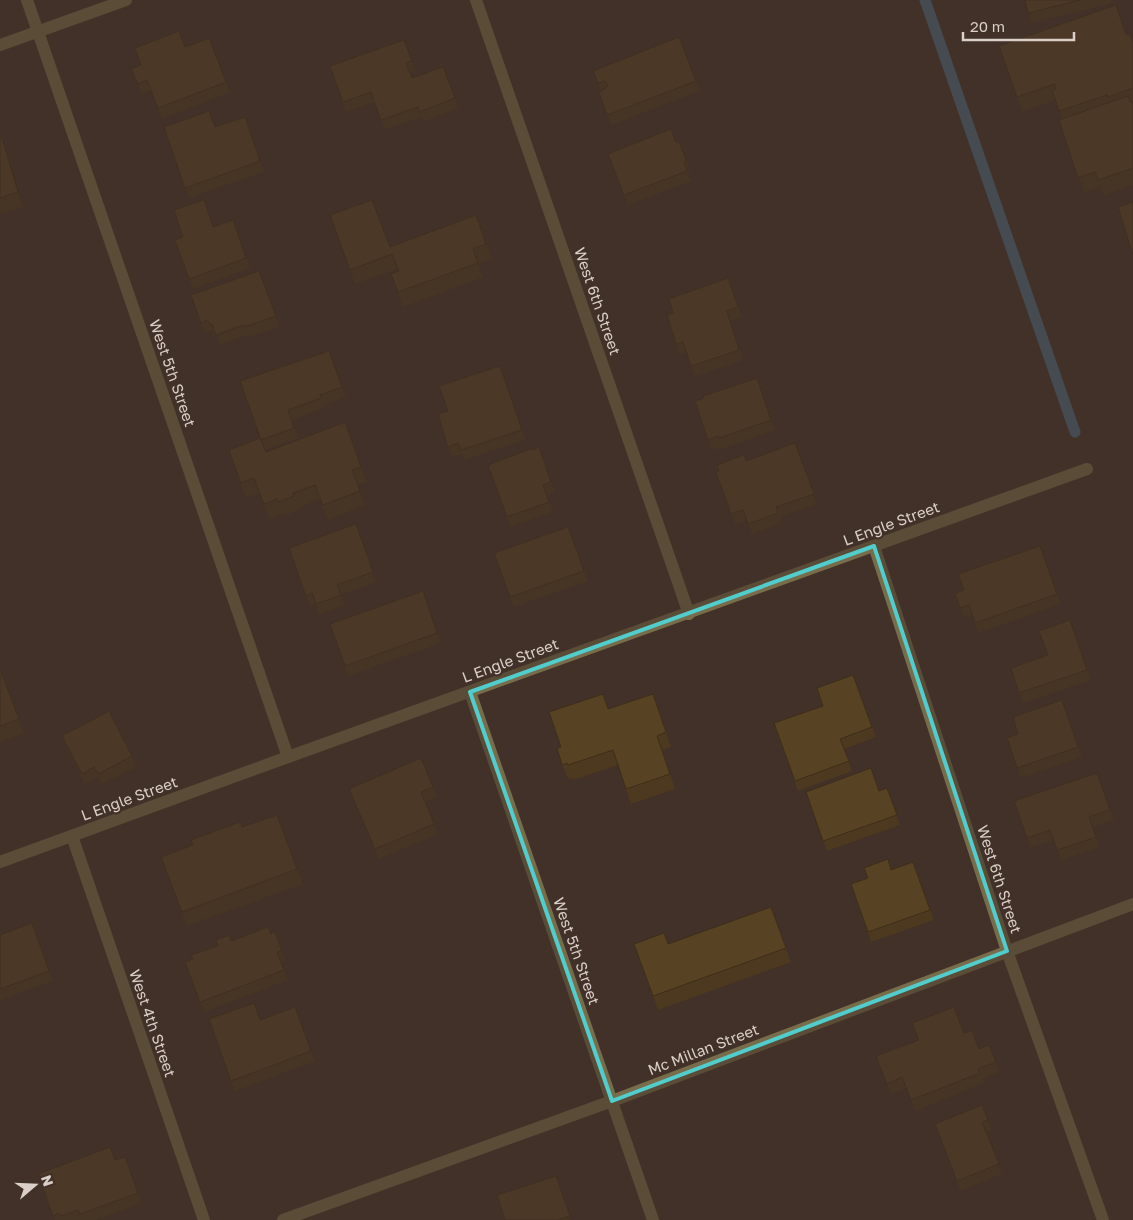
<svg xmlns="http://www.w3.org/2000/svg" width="1133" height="1220" viewBox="0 0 1133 1220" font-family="'Golos Text',sans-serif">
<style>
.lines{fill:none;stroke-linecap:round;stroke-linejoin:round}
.stream{stroke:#4c6883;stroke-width:11}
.minor{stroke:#786d4b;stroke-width:12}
.wall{fill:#4c391f}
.shaded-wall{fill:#3e2e19}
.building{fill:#584224;stroke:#3e2e19}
.marked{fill:none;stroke:#52cdce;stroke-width:4;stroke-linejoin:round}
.labels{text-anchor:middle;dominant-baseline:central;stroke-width:4.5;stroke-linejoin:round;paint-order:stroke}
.street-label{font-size:15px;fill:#dacfc9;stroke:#423128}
</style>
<rect width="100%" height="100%" fill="#423128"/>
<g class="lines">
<!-- stream -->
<path class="stream" d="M925,0L1075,432"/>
<!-- minor -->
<g class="minor">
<path d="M27,0L288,757"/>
<path d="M476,0L689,614"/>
<path d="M0,45L126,0"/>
<path d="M874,546L1007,951L1103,1220"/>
<path d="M470,692L653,1220"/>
<path d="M72,836L204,1220"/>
<path d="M0,862L288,757L1087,469"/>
<path d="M283,1220L612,1101L1133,904"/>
</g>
</g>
<!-- wall -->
<g class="wall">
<path d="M1025,0H1111L1112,3L1031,23L1028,13Z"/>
<path d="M1127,35L1133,42V185L1103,195L1100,187L1084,192L1059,120L1062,118L1056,100L1022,112L999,46Z"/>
<path d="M679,37L700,91L611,125L599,93L601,91L593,71Z"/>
<path d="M209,38L230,92L162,119L151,90L142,94L131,69Z"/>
<path d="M404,40L415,71L410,73L412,78L443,67L458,108L423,122L421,117L385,130L374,102L346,112L330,66Z"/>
<path d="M245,117L264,172L189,198L164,127H215Z"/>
<path d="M0,138H2L7,153L24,207L0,214Z"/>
<path d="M676,143L686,160L690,170L687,172L691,181L628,205L608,154Z"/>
<path d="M330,215L390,247L476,215L492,258L478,264L483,277L403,307L391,274L398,271V269L355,284Z"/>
<path d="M233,220L250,268L193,289L175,240Z"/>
<path d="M259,271L279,327L248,337L247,335L220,345L216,334L213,335L212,330L205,333L191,295Z"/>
<path d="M728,278L742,317L730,321L743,360L695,376L686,352L680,354L667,315L673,313Z"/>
<path d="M329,351L346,397L324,405L325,408L292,420L298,438L265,450L266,452L345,422L367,482L358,485L365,505L328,520L320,499L298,508L299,510L284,516L283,514L269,519L259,493L246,498L229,450L260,438L240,381Z"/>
<path d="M500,366L525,440L464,460L462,454L452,457L448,447V411Z"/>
<path d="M757,378L775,430L722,449V447L712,450L695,401Z"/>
<path d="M795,443L817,504L780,517L782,523L752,534L747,520L735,524L716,472Z"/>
<path d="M539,447L555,492L547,495L553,512L510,527L488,465Z"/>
<path d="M356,524L376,582L341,595L345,605L319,615L315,603L310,606L289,548Z"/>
<path d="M568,527L588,581L514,607L494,553Z"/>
<path d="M1040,546L1061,604L978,633L972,615L964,618L960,608L964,590Z"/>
<path d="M423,591L441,643L348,676L330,624Z"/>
<path d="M1070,620L1091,680L1023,703L1011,668L1048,655Z"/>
<path d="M0,669L24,733L0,742Z"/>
<path d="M853,675L876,737L844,749L852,771L798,791L774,723L823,706Z"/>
<path d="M1062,700L1082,757L1021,778L1007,738L1018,734Z"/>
<path d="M658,708L671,747L662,750L675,789L631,804L618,765L573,780L572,778L568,779L562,765L561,747L608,709Z"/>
<path d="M62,736L132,756L136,767L102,784L98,777L85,784L66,746Z"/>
<path d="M1097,773L1114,820L1093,827L1099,847L1061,860L1054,840L1030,848L1014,801Z"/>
<path d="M433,787L437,797L425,802L438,834L379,859L349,789Z"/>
<path d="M887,788L900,825L827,851L806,792L880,791Z"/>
<path d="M277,815L303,884L187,926L161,857Z"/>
<path d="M913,862L934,920L871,942L851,884L868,878L864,868L892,870Z"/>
<path d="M771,907L791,962L658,1010L634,944H668Z"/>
<path d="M32,923L53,981L0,1000V935Z"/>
<path d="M271,934L282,951L285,961L281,962L288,980L204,1012L185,962L193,959L231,941Z"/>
<path d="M295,1007L315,1061L235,1091L209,1019L260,1020Z"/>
<path d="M912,1023L964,1033L979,1049L989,1045L999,1072L982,1079L984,1083L915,1111L906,1088L891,1094L876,1056L919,1040Z"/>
<path d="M982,1105L992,1130L986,1132L1002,1174L960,1191L935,1124Z"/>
<path d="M125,1157L142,1203L96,1220H55L38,1174L115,1160Z"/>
<path d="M556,1176L571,1220H505Z"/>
</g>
<!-- shaded-wall -->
<path class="shaded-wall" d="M2,138L7,153L24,207L18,192Z"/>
<!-- building -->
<g class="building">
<path d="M1025,0H1080L1028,13Z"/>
<path d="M1116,5L1126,35L1130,34L1133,43V88L1108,97L1107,95L1059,111L1052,90L1056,89L1055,84L1017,97L999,46Z"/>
<path d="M179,31L185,47L209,38L226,82L158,108L147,80L138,84L131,69L141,65L135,48Z"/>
<path d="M679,37L696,81L607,115L599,93L608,86L605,81L598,83L593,71Z"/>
<path d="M404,40L412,61L406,63L412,78L443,67L455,98L419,112L418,107L381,120L371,92L343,102L330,66Z"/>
<path d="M1128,96L1131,103L1133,102V168L1098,180L1095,172L1078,178L1059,120Z"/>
<path d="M209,111L215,127L245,117L260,161L185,188L164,127Z"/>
<path d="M671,129L676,143L679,142L686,160L684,162L687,171L624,195L608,154Z"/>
<path d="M0,138H2L18,192L0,198Z"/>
<path d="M204,200L213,227L233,220L246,258L189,279L175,240L183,237L174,210Z"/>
<path d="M372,200L390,247L476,215L486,244L473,249L478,263L398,292L391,274L399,271L392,254L350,270L330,215Z"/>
<path d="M1133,202V255L1118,207Z"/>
<path d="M259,271L276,316L244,327L243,325L216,335L212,324L210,325L208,320L201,323L191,295Z"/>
<path d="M728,278L738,307L727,311L739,350L691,366L683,342L676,344L667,315L673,313L669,299Z"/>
<path d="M329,351L342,387L320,395L321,398L288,410L294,428L261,440L240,381Z"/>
<path d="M500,366L522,430L461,450L458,443L448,447L438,414L448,411L439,386Z"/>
<path d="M757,378L771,420L719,438L718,436L708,440L695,401L704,398L703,396Z"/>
<path d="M345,422L361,467L352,470L360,491L323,505L315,485L293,493L294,496L278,502L277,499L264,504L254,478L241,483L229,450L260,438L266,452Z"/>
<path d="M795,443L814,494L776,507L778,513L748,524L743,510L731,514L716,472L719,471L717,465L744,455L746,461Z"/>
<path d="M539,447L551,482L543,485L549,502L507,517L488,465L533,448V450Z"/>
<path d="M356,524L373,572L337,585L341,595L316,604L312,593L306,596L289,548Z"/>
<path d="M568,527L584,571L510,597L494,553Z"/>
<path d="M1040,546L1057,594L975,623L969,605L960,608L955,593L964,590L958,574Z"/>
<path d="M423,591L437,633L345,666L330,624Z"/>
<path d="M1070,620L1087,670L1019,693L1011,668L1048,655L1039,631Z"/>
<path d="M0,669L19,719L0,726Z"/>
<path d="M853,675L872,727L840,739L849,761L795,781L774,723L823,706L817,688Z"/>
<path d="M603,694L608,709L653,694L666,732L657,736L670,774L626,789L613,750L568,765L567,763L562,765L557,748L561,747L549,712Z"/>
<path d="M1062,700L1078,747L1017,768L1007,738L1018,734L1013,717Z"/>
<path d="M109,711L132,756L98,774L94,767L82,774L62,736Z"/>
<path d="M421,758L433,787L421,792L434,824L375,849L349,789Z"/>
<path d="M871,768L879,791L887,788L897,815L823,841L806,792Z"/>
<path d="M1097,773L1110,810L1089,817L1096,837L1057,850L1050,830L1027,838L1014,801Z"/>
<path d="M277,815L297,869L182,912L161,857L193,845L191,840L240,822L242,827Z"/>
<path d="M888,859L891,870L913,862L930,910L868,932L851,884L868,878L864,868Z"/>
<path d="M771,907L786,948L653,996L634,944L664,933L668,944Z"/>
<path d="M32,923L49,971L0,989V935Z"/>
<path d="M268,927L271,934L275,932L282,951L277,952L284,970L200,1002L185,962L193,959L191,955L218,946L216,940L229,935L231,941Z"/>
<path d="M254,1003L260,1020L295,1007L311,1051L231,1081L209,1019Z"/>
<path d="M954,1007L964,1033L972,1031L979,1049L989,1045L996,1062L978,1069L980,1073L911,1100L902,1077L887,1084L876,1056L919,1040L912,1023Z"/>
<path d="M982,1105L988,1120L982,1122L999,1164L957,1181L935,1124Z"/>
<path d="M110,1147L115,1160L125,1157L138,1193L80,1214L78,1210L61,1216L59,1213L53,1216L38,1174Z"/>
<path d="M556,1176L570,1216L557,1220H505L497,1195Z"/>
</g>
<!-- marked area -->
<path d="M0 0H1133V1220H0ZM874,546L1007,951L612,1101L470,692Z" fill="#423128" fill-opacity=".55" fill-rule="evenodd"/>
<path class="marked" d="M874,546L1007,951L612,1101L470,692Z"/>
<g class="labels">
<!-- street labels -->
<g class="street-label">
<text transform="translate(598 301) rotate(71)">West 6th Street</text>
<text transform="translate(173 373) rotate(71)">West 5th Street</text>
<text transform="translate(891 523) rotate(-20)">L Engle Street</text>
<text transform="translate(510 660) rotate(-20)">L Engle Street</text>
<text transform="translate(129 798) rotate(-20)">L Engle Street</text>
<text transform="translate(1000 879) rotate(72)">West 6th Street</text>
<text transform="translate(577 951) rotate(71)">West 5th Street</text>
<text transform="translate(153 1023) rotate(71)">West 4th Street</text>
<text transform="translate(703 1049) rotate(-21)">Mc Millan Street</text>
</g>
</g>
<!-- north arrow -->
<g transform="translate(35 1185) rotate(71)" stroke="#423128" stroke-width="4" paint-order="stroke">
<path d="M0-4L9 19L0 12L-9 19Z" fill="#dacfc9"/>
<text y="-8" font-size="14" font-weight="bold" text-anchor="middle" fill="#dacfc9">N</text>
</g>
<!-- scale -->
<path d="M963 32v8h111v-8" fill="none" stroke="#dacfc9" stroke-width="2.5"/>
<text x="970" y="32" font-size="15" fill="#dacfc9" stroke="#423128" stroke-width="4" paint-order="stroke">20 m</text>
</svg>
